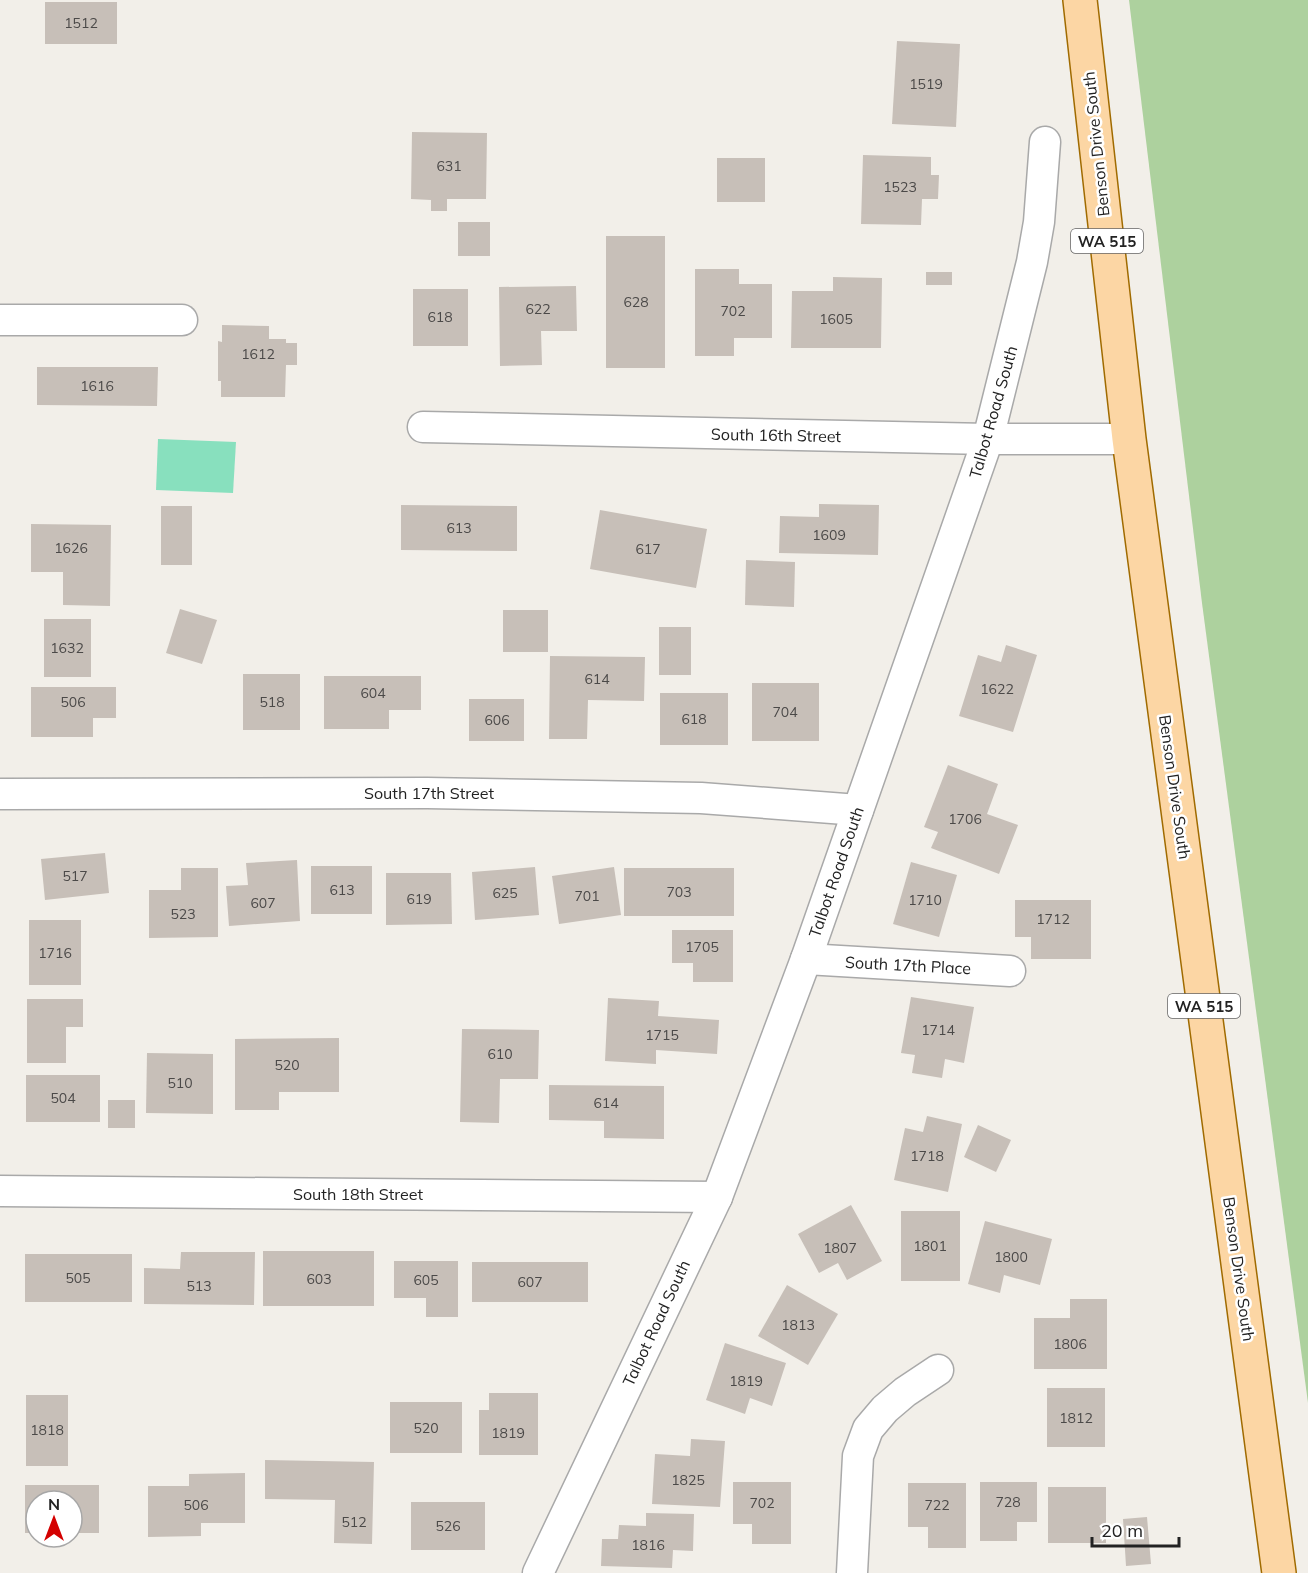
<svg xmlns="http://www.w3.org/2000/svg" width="1308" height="1573" viewBox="0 0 1308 1573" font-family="Mulish,sans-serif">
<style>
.forest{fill:#add19e}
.pitch{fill:#88e0be}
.building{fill:#c7bfb8}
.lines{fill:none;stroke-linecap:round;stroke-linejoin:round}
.minor-casing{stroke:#a9a9a9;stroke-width:33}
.major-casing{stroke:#a06b00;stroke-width:36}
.minor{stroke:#fff;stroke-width:30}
.major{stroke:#fcd6a4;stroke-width:33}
.labels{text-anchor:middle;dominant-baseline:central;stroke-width:5;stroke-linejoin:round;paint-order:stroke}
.number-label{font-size:14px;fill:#4b4948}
.shield{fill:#fff;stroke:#646464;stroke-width:1.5}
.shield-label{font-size:15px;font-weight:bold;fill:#222}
.street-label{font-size:16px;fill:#222;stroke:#fff}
</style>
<rect width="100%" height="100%" fill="#f2efe9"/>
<!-- forest -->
<path class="forest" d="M1129,0H1308V1403L1202,603Z"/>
<!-- pitch -->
<path class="pitch" d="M158,439L236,442L233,493L156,490Z"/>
<!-- building -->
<g class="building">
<rect x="45" y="2" width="72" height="42"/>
<path d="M897,41L960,44L956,127L892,124Z"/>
<path d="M412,132L487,133L486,199H447V211H431V200L411,199Z"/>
<path d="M863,155L931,157V175H939L938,199H922L921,225L861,224Z"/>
<rect x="717" y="158" width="48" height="44"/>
<rect x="458" y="222" width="32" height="34"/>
<rect x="606" y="236" width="59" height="132"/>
<path d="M695,269H739V284H772V338H734V356H695Z"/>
<rect x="926" y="272" width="26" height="13"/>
<path d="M833,277L882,278L881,348H791L792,291H833Z"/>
<path d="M576,286L577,331H541L542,365L500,366L499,287Z"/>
<rect x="413" y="289" width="55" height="57"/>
<path d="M222,325L269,326V339H286V343H297V365H286L285,397H221V381H218V341L222,342Z"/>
<path d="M37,367H158L157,406L37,405Z"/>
<path d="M819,504L879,505L878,555L779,553L780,516L819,517Z"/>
<path d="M401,505L517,506V551L401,550Z"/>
<rect x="161" y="506" width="31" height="59"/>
<path d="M600,510L707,529L696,588L590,569Z"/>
<path d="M31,524L111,525L110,606L63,605V572H31Z"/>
<path d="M746,560L795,562L794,607L745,605Z"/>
<path d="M180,609L217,620L202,664L166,653Z"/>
<rect x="503" y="610" width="45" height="42"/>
<rect x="44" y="619" width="47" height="58"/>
<rect x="659" y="627" width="32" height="48"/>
<path d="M1006,645L1037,655L1013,732L959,716L978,655L1001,662Z"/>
<path d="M550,656L645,657L644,701L588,700L587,739H549Z"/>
<rect x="243" y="674" width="57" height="56"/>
<path d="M324,676H421V710H389V729H324Z"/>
<rect x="752" y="683" width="67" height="58"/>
<path d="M31,687H116V718H93V737H31Z"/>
<rect x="660" y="693" width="68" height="52"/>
<rect x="469" y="699" width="55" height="42"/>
<path d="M948,765L998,784L987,814L1018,825L999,874L931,848L938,832L924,827Z"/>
<path d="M105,853L109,893L45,900L41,859Z"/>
<path d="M297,860L300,921L229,926L226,886L248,885L246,863Z"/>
<path d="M911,862L957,875L939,937L893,924Z"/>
<rect x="311" y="866" width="61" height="48"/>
<path d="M535,867L539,915L475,920L472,872Z"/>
<path d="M614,867L621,915L559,924L552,876Z"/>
<path d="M181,868H218V937L149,938V890H181Z"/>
<rect x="624" y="868" width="110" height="48"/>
<path d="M386,873H451L452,924L386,925Z"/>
<path d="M1015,900H1091V959H1031V937H1015Z"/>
<rect x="29" y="920" width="52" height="65"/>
<path d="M672,930H733V982H693V963H672Z"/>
<path d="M911,997L974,1007L964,1063L945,1059L942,1078L912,1073L915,1055L901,1053Z"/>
<path d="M608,998L659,1001L658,1016L719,1020L717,1054L656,1050V1064L605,1061Z"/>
<path d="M27,999H83V1027H66V1063H27Z"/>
<path d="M462,1029L539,1030L538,1079H500L499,1123L460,1122Z"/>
<path d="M339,1038V1092H279V1110H235V1039Z"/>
<path d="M147,1053L213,1054V1114L146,1113Z"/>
<rect x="26" y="1075" width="74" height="47"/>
<path d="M549,1085L664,1086V1139L604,1138V1121L549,1120Z"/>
<rect x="108" y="1100" width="27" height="28"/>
<path d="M927,1116L962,1124L948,1192L894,1180L905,1128L923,1132Z"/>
<path d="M978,1125L1011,1140L996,1172L964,1157Z"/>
<path d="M851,1205L882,1261L847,1280L838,1263L819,1273L798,1234Z"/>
<rect x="901" y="1211" width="59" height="70"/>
<path d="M985,1221L1052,1239L1040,1285L1004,1275L1000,1293L968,1284Z"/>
<rect x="263" y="1251" width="111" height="55"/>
<path d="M181,1252H255L254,1305L144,1304V1268L180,1269Z"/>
<rect x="25" y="1254" width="107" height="48"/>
<path d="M394,1261H458V1317H426V1298H394Z"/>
<rect x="472" y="1262" width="116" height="40"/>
<path d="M787,1285L838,1314L808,1365L758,1336Z"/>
<path d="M1070,1299H1107V1369H1034V1318H1070Z"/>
<path d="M725,1343L786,1363L772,1406L750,1398L745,1414L706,1400Z"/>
<rect x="1047" y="1388" width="58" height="59"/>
<path d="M489,1393H538V1455H479V1410H489Z"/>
<rect x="26" y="1395" width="42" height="71"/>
<rect x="390" y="1402" width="72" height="51"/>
<path d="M691,1439L725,1441L720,1507L652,1504L655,1454L690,1456Z"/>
<path d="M265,1460L374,1462L372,1544L334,1543L335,1500L265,1499Z"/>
<path d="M245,1473V1523H201V1536L148,1537V1486H189V1474Z"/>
<path d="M733,1482H791V1544H752V1524H733Z"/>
<path d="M980,1482H1037V1522H1017V1541H980Z"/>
<path d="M908,1483H966V1548H928V1527H908Z"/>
<path d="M25,1485H99V1533H72V1501H36V1533H25Z"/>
<rect x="1048" y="1487" width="58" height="56"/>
<rect x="411" y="1502" width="74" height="48"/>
<path d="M646,1513L694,1514L693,1551L673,1550L672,1568L601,1566L602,1539H618L619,1525L646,1526Z"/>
<path d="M1147,1517L1151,1564L1126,1566L1123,1519Z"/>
</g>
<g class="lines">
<!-- minor casing -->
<g class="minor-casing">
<g id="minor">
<path d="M0,320H182"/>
<path d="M423,427L988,439H1129"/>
<path d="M0,794L427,793L701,798L858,810"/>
<path d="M806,959L1010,971"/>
<path d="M0,1191L717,1197"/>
<path d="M538,1573L717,1197L806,959L988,439L1032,262L1039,222L1045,142"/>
<path d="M852,1573L858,1456L868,1429L885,1409L905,1392L938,1370"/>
</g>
</g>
<!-- major casing -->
<g class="major-casing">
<path id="major" d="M1080,0L1129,439L1279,1573"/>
</g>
<!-- minor -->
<use href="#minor" class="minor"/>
<!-- major -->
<use href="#major" class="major"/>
</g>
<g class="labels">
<!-- number labels -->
<g class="number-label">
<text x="81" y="23">1512</text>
<text x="926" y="84">1519</text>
<text x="449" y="166">631</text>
<text x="900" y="187">1523</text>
<text x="636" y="302">628</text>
<text x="538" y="309">622</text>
<text x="733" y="311">702</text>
<text x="440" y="317">618</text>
<text x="836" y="319">1605</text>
<text x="258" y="354">1612</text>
<text x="97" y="386">1616</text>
<text x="459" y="528">613</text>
<text x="829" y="535">1609</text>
<text x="71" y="548">1626</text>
<text x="648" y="549">617</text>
<text x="67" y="648">1632</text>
<text x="597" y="679">614</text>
<text x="997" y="689">1622</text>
<text x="373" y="693">604</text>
<text x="73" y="702">506</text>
<text x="272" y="702">518</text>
<text x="785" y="712">704</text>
<text x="694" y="719">618</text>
<text x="497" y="720">606</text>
<text x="965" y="819">1706</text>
<text x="75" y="876">517</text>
<text x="342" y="890">613</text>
<text x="679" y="892">703</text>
<text x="505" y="893">625</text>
<text x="587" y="896">701</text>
<text x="419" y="899">619</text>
<text x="925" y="900">1710</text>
<text x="263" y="903">607</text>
<text x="183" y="914">523</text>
<text x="1053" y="919">1712</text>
<text x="702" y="947">1705</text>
<text x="55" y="953">1716</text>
<text x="938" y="1030">1714</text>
<text x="662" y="1035">1715</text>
<text x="500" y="1054">610</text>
<text x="287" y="1065">520</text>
<text x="180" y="1083">510</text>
<text x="63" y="1098">504</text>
<text x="606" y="1103">614</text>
<text x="927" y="1156">1718</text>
<text x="930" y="1246">1801</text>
<text x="840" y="1248">1807</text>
<text x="1011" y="1257">1800</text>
<text x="78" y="1278">505</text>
<text x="319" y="1279">603</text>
<text x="426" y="1280">605</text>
<text x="530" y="1282">607</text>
<text x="199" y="1286">513</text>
<text x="798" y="1325">1813</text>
<text x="1070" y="1344">1806</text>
<text x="746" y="1381">1819</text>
<text x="1076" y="1418">1812</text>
<text x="426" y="1428">520</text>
<text x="47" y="1430">1818</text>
<text x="508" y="1433">1819</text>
<text x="688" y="1480">1825</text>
<text x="1008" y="1502">728</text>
<text x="762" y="1503">702</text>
<text x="196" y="1505">506</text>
<text x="937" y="1505">722</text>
<text x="354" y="1522">512</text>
<text x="448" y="1526">526</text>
<text x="648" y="1545">1816</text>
</g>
<!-- shield labels -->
<g class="shield">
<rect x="1071" y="229" width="72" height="24" rx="4.5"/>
<rect x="1168" y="994" width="72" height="24" rx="4.5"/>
</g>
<g class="shield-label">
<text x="1107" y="241">WA 515</text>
<text x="1204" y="1006">WA 515</text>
</g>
<!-- street labels -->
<g class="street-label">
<text transform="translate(1096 144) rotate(-96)">Benson Drive South</text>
<text transform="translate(993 412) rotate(-74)">Talbot Road South</text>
<text transform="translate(776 435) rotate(1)">South 16th Street</text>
<text transform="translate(1175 787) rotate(82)">Benson Drive South</text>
<text x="429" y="793">South 17th Street</text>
<text transform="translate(836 872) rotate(-71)">Talbot Road South</text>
<text transform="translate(908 965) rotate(3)">South 17th Place</text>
<text x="358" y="1194">South 18th Street</text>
<text transform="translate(1239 1269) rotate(82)">Benson Drive South</text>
<text transform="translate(656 1323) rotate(-65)">Talbot Road South</text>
</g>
</g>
<!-- north arrow -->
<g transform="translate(54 1519)"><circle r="28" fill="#ffffff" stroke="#a7a7a7" stroke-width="1.5"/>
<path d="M0-4.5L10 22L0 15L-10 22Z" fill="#d40000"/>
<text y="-9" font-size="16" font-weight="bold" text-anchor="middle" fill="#222222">N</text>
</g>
<!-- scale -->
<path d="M1092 1537v9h87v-9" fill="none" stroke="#222222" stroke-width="3"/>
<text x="1101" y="1537" font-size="18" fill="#222222" stroke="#ffffff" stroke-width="4.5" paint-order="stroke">20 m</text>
</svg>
